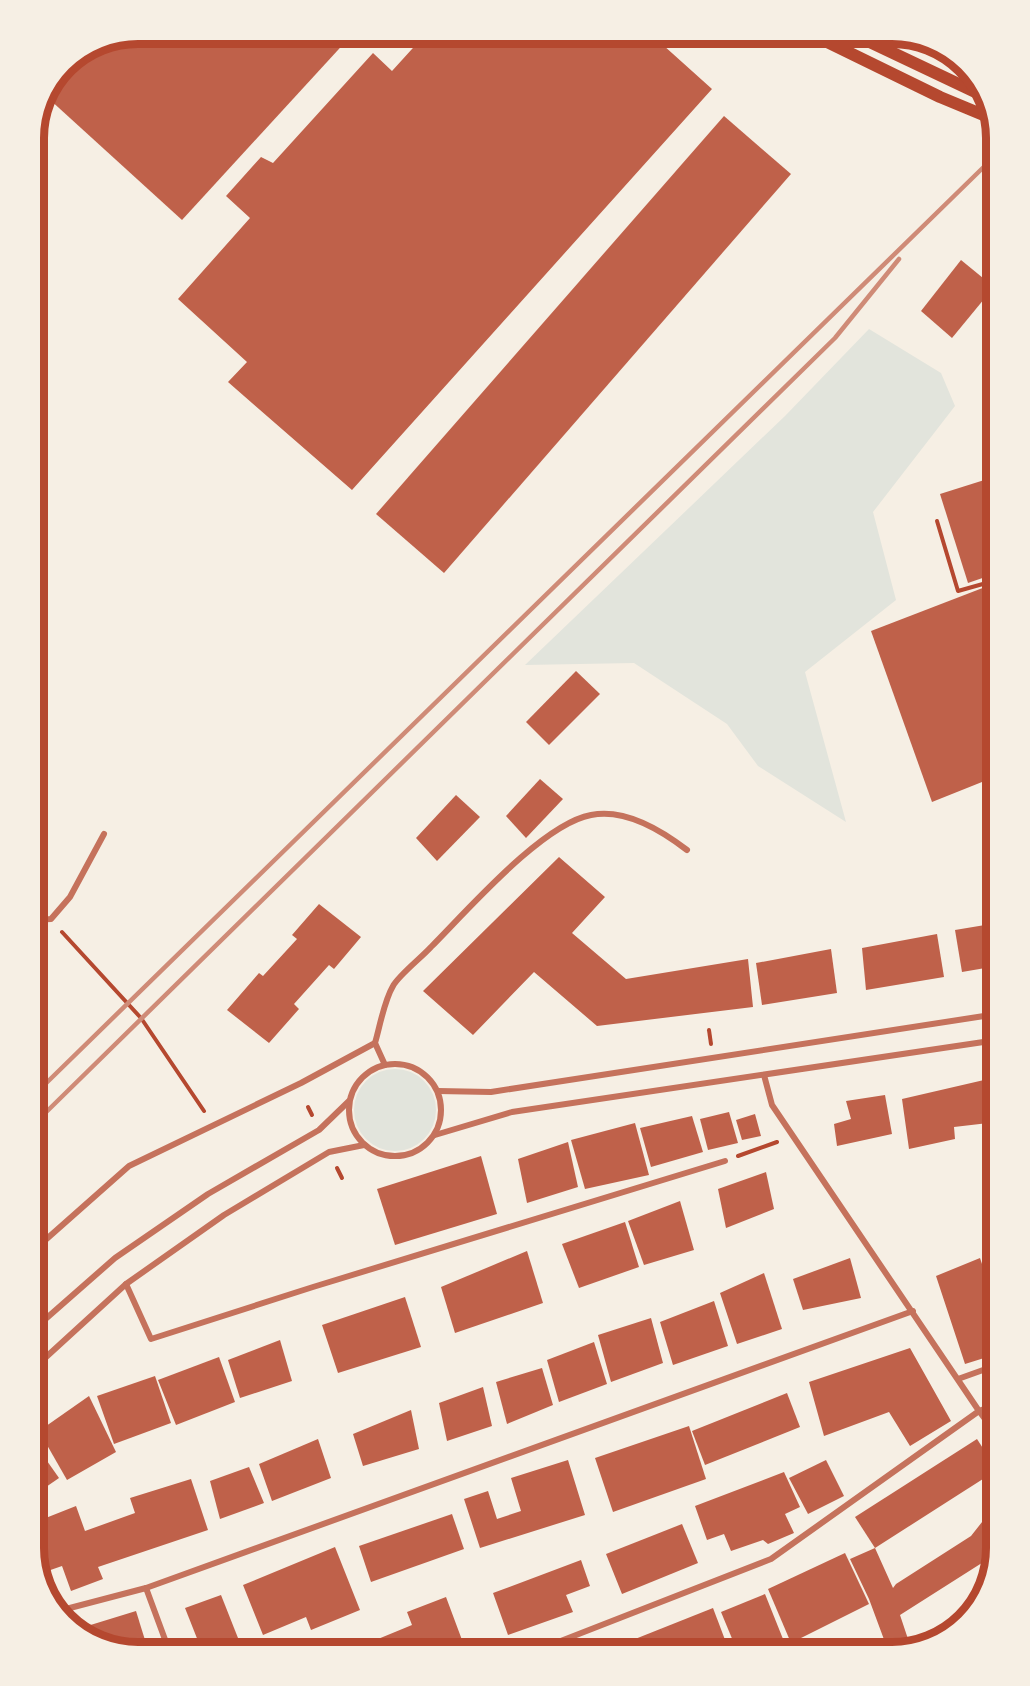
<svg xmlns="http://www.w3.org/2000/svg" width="1030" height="1686" viewBox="0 0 1030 1686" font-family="'Noto Sans',sans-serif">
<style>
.green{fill:#e2e4dc}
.building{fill:#bf614a}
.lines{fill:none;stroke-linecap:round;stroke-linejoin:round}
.path{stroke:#b5482f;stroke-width:4}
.minor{stroke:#c5725c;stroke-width:6}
.secondary{stroke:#b5482f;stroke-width:12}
.rail{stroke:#cf8b77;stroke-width:4.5}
.rim{fill:none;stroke:#b5482f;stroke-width:8}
</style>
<rect width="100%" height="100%" fill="#f6efe4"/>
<!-- green -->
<g class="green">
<path d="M869,329L941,373L955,406L873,512L896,600L805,672L846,822L758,766L727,724L634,663L525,665L785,416Z"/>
<circle cx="395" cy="1110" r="41"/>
</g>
<!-- building -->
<g class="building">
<path d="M653,36L712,89L352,490L228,382L247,362L178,299L250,218L226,196L261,157L273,163L373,53L392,71L422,38Z"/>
<path d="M349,38L182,220L48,98L64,63L98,41Z"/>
<path d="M724,116L791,174L444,573L376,514Z"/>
<path d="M961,260L994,287L952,338L921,311Z"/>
<path d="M997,476V573L968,583L940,494Z"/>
<path d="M993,584L997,597V776L932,802L871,631Z"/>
<path d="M576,671L600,694L549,745L526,722Z"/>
<path d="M540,779L563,799L526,838L506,816Z"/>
<path d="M456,795L480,817L437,861L416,838Z"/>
<path d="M559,857L605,897L572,933L626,979L748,959L753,1007L597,1026L534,972L473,1035L423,991Z"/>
<path d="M319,904L361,937L334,969L329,965L294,1004L299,1009L269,1043L227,1010L259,973L263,976L297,939L292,935Z"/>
<path d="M997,923V966L962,972L955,930Z"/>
<path d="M937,934L944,977L866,990L862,948Z"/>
<path d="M831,949L837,993L762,1005L756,963Z"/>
<path d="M997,1077V1122L954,1127L955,1139L909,1149L902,1099Z"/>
<path d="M885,1095L892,1134L837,1146L834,1124L851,1119L846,1101Z"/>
<path d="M729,1112L738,1143L708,1150L700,1119Z"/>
<path d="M755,1114L761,1136L742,1140L736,1120Z"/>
<path d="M692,1116L703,1152L651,1167L640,1128Z"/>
<path d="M635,1123L649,1175L585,1189L571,1140Z"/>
<path d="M568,1142L578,1187L527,1203L518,1159Z"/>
<path d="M481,1156L497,1214L395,1245L377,1189Z"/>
<path d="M766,1172L774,1209L726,1228L718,1189Z"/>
<path d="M680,1201L694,1250L644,1265L628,1221Z"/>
<path d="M625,1222L639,1267L579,1288L562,1244Z"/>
<path d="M527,1251L543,1303L455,1333L441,1287Z"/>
<path d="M850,1258L861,1298L803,1310L793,1279Z"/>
<path d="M980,1258L988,1282L997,1279V1354L965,1364L936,1276Z"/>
<path d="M764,1273L782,1329L737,1344L720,1293Z"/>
<path d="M405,1297L421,1347L338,1373L322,1325Z"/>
<path d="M714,1301L728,1346L673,1365L660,1322Z"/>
<path d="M651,1318L663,1363L611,1382L598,1335Z"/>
<path d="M280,1340L292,1381L240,1398L228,1360Z"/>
<path d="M594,1342L607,1384L559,1402L547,1360Z"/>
<path d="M910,1348L951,1421L910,1446L889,1412L824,1436L809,1382Z"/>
<path d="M219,1357L235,1402L176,1425L158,1380Z"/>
<path d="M542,1368L553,1405L507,1424L496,1382Z"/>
<path d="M155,1376L171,1423L114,1444L97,1396Z"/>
<path d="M483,1387L492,1426L447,1441L439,1403Z"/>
<path d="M787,1393L800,1427L705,1465L692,1431Z"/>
<path d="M89,1396L116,1452L67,1480L39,1431Z"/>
<path d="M411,1410L419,1449L363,1466L353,1434Z"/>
<path d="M689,1426L706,1479L613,1512L595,1458Z"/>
<path d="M318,1439L331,1478L272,1501L259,1464Z"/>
<path d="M977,1439L997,1470L875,1548L855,1517Z"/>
<path d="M33,1441L59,1478L33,1496Z"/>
<path d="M568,1460L585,1515L480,1548L464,1499L488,1491L497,1519L521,1511L511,1478Z"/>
<path d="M826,1460L844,1496L808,1514L789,1478Z"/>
<path d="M249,1467L264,1503L220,1519L210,1481Z"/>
<path d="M784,1472L800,1507L785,1514L794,1533L768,1544L763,1540L731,1551L724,1534L707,1540L695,1506Z"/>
<path d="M191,1479L208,1530L98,1567L103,1579L71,1591L62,1566L39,1574L33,1548V1523L76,1506L85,1531L135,1513L130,1498Z"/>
<path d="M997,1503L996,1554L900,1615L909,1642L972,1611L939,1642L889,1653L869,1599L850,1559L875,1548L893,1588L896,1584L971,1536Z"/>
<path d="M452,1514L464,1549L371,1582L359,1546Z"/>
<path d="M682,1524L698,1563L622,1594L606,1554Z"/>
<path d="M335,1547L360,1610L311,1630L306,1617L263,1635L243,1585Z"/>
<path d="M845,1553L869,1604L791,1643L768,1589Z"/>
<path d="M581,1560L590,1586L566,1595L573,1612L508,1635L493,1593Z"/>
<path d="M765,1594L785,1644L762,1653H738L721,1612Z"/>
<path d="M221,1595L238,1638L202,1651L185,1608Z"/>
<path d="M446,1597L465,1648L454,1653H384L378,1639L412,1625L407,1612Z"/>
<path d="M713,1608L730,1653H623L620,1645Z"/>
<path d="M136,1611L149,1653H131L88,1638L84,1627Z"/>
<path d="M348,1647L350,1653H330V1652Z"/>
</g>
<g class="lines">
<!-- path -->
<g class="path">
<path d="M937,521L958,591L997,580"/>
<path d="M994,581L997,589"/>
<path d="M62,932L141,1018L204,1111"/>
<path d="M709,1030L711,1044"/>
<path d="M308,1107L312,1115"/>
<path d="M738,1156L777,1142"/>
<path d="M337,1168L342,1178"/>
</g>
<!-- minor -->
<g class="minor">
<path d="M968,89L974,78"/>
<path d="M33,920L51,919L70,897L104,834"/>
<circle cx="395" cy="1110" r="46"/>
<path d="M385,1065L375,1043C380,1026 384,1001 393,986C399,975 421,958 431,947C467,911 542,824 591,815C625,808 661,830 687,850"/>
<path d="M764,1075L772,1105L979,1411L997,1435"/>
<path d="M438,1091L491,1092L997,1014"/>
<path d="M435,1135L512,1112L997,1040"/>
<path d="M33,1251L129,1166L301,1083L375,1043"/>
<path d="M126,1284L151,1339L313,1287L725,1161"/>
<path d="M33,1330L115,1258L208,1194L319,1130L349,1101"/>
<path d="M33,1369L126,1284L224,1215L329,1152L364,1145"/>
<path d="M958,1379L997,1365"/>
<path d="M146,1588L170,1653"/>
<path d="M56,1609H66L146,1588L913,1311"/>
<path d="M530,1653L771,1559L979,1411L997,1404"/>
</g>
<!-- secondary -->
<g class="secondary">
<path d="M811,34L940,97L993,119"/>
<path d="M853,34L988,98"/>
</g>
<!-- rail -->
<g class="rail">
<path d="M33,1096L997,154"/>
<path d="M33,1125L835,338L899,259"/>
</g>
</g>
<!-- crop -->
<path d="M0 0H1030V1686H0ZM138 44H892A94 94 0 0 1 986 138V1548A94 94 0 0 1 892 1642H138A94 94 0 0 1 44 1548V138A94 94 0 0 1 138 44Z" fill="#f6efe4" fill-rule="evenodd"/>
<path class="rim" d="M138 44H892A94 94 0 0 1 986 138V1548A94 94 0 0 1 892 1642H138A94 94 0 0 1 44 1548V138A94 94 0 0 1 138 44Z"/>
</svg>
